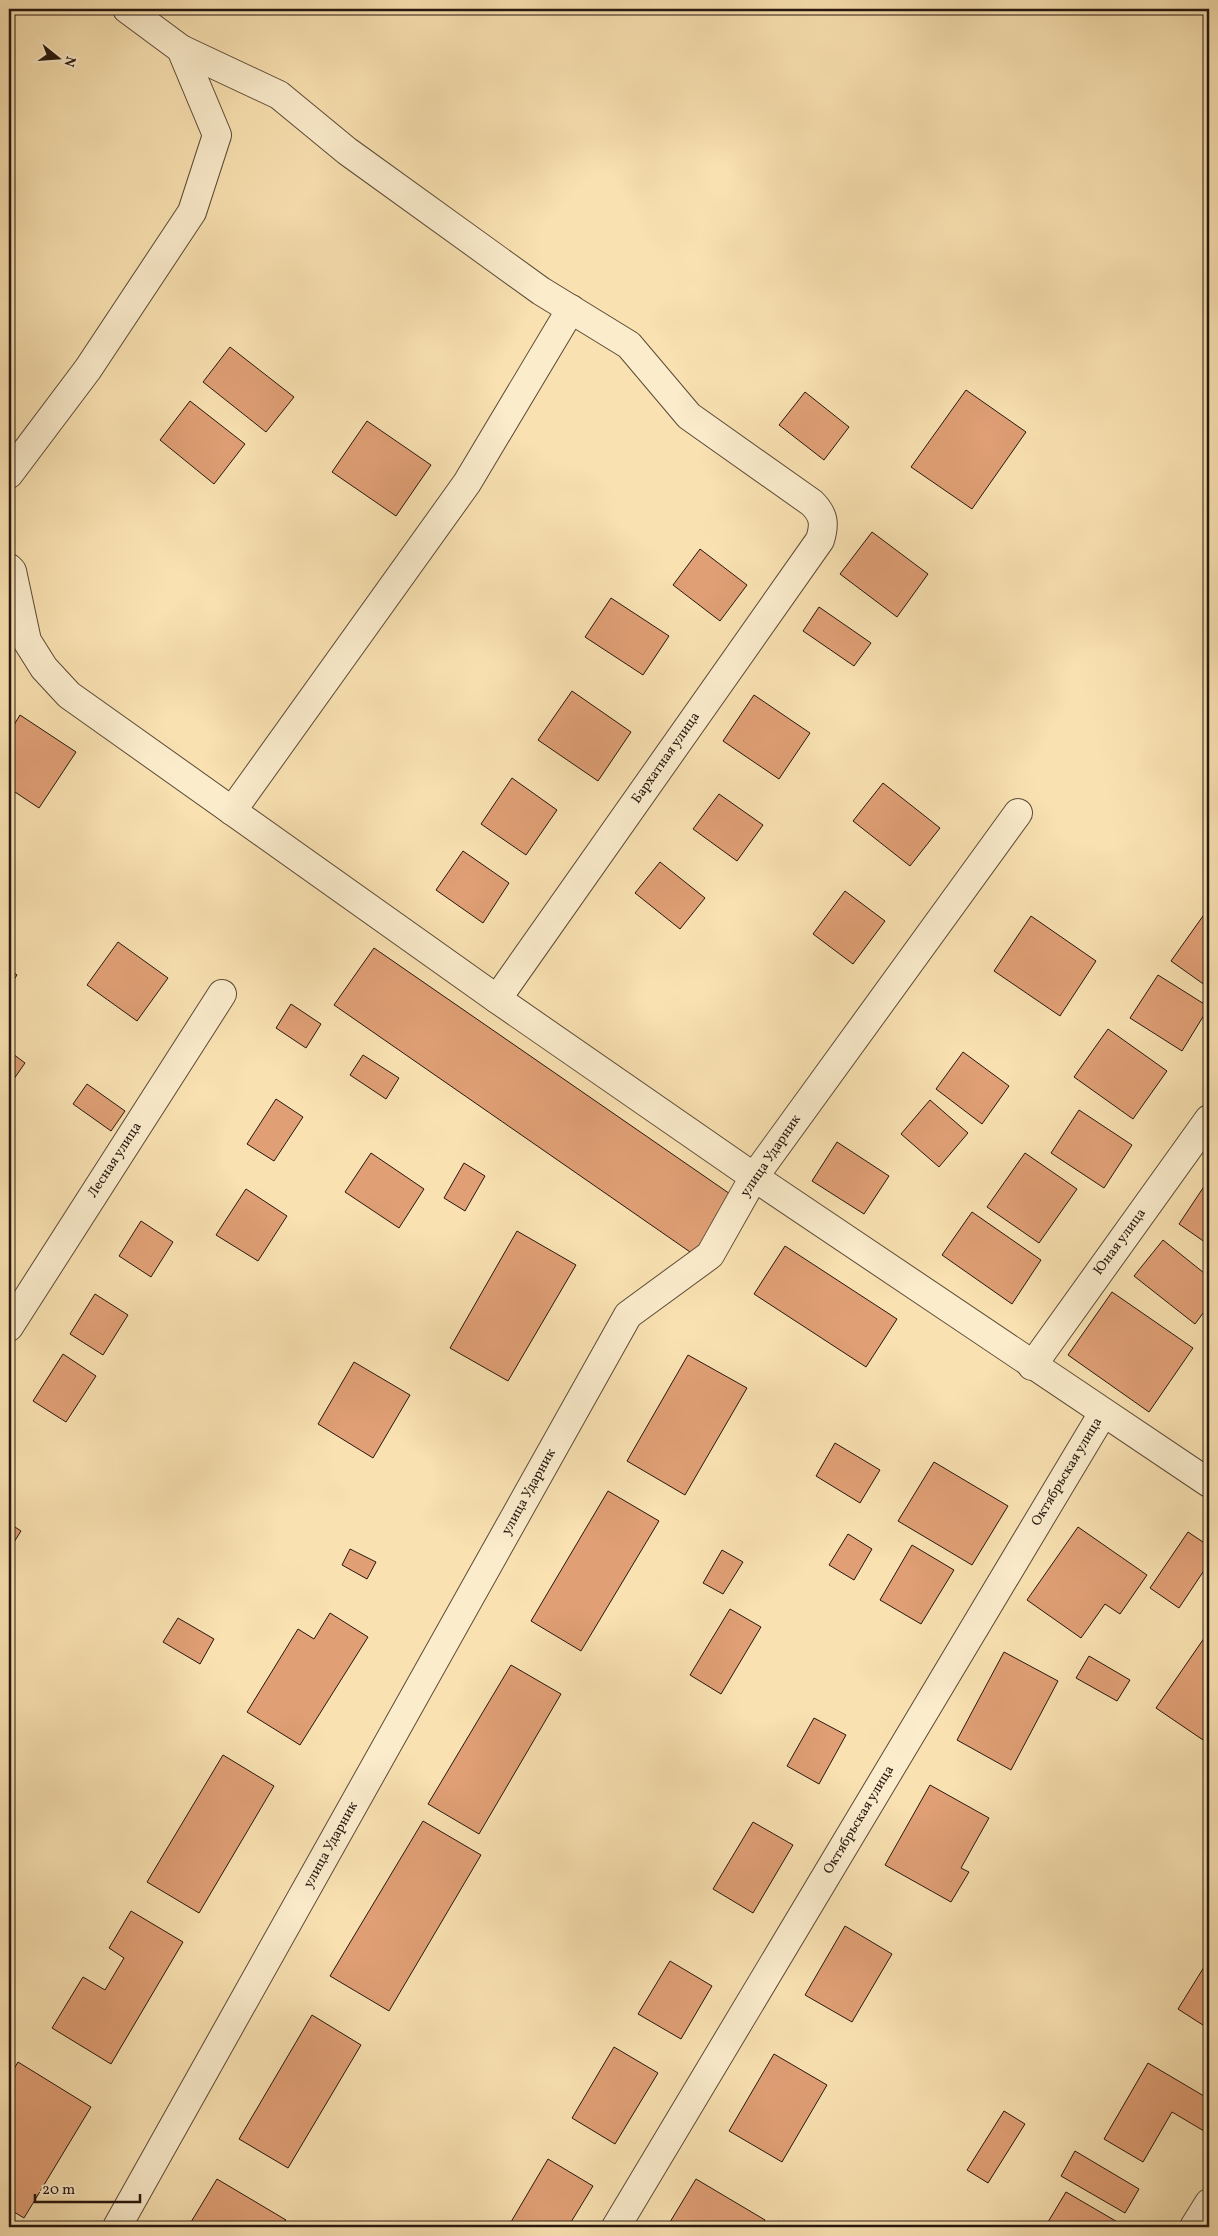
<svg xmlns="http://www.w3.org/2000/svg" width="1218" height="2236" viewBox="0 0 1218 2236" font-family="Vollkorn,serif">
<style>
.building{fill:#e09f75;stroke:#27170e}
.lines{fill:none;stroke-linecap:round;stroke-linejoin:round}
.street-casing{stroke:#5c4a37;stroke-width:30}
.street{stroke:#fbeccc;stroke-width:28}
.labels{text-anchor:middle;dominant-baseline:central;stroke-width:5;stroke-linejoin:round;paint-order:stroke}
.street-label{font-size:14px;fill:#27170e;stroke:#fbeccc}
</style>
<rect width="100%" height="100%" fill="#f9e1b1"/>
<filter id="stains"><feTurbulence type="fractalNoise" baseFrequency=".004" numOctaves="4"/><feColorMatrix values="0 0 0 0 .2 0 0 0 0 .09 0 0 0 0 .02 0 0 0 .5 -.17"/></filter>
<radialGradient id="worn" r=".72"><stop offset=".6" stop-color="#630" stop-opacity="0"/><stop offset="1" stop-color="#630" stop-opacity=".3"/></radialGradient>
<!-- building -->
<g class="building">
<path d="M230,347L294,397L266,432L203,382Z"/>
<path d="M966,390L1026,432L972,509L911,467Z"/>
<path d="M805,392L849,427L824,460L779,425Z"/>
<path d="M190,401L245,444L214,484L160,440Z"/>
<path d="M367,421L431,465L396,516L332,472Z"/>
<path d="M872,532L928,574L897,617L840,574Z"/>
<path d="M700,549L747,585L720,621L673,585Z"/>
<path d="M611,598L669,636L643,675L585,637Z"/>
<path d="M819,607L871,643L854,666L803,631Z"/>
<path d="M572,691L631,732L598,781L538,740Z"/>
<path d="M754,695L810,733L779,779L723,741Z"/>
<path d="M20,715L76,752L39,808L9,788V733Z"/>
<path d="M512,778L557,810L526,855L481,824Z"/>
<path d="M883,783L940,828L910,866L853,821Z"/>
<path d="M719,794L763,825L737,861L693,829Z"/>
<path d="M463,851L509,883L483,923L436,890Z"/>
<path d="M660,862L705,898L680,929L635,893Z"/>
<path d="M845,891L885,921L853,964L813,934Z"/>
<path d="M1208,909L1209,910V988L1171,961Z"/>
<path d="M1031,916L1096,961L1060,1016L994,971Z"/>
<path d="M118,942L168,978L137,1021L87,985Z"/>
<path d="M374,948L733,1196L693,1254L334,1005Z"/>
<path d="M9,969L17,975L9,987Z"/>
<path d="M1158,975L1209,1007L1182,1051L1130,1018Z"/>
<path d="M291,1004L321,1024L306,1048L276,1028Z"/>
<path d="M1108,1029L1167,1071L1133,1119L1074,1077Z"/>
<path d="M9,1051L25,1063L9,1086Z"/>
<path d="M963,1052L1009,1086L982,1124L936,1089Z"/>
<path d="M363,1055L399,1078L386,1099L350,1075Z"/>
<path d="M87,1084L125,1111L111,1131L73,1104Z"/>
<path d="M276,1099L303,1117L274,1161L247,1144Z"/>
<path d="M930,1100L968,1133L939,1167L901,1134Z"/>
<path d="M1079,1110L1132,1145L1104,1188L1051,1153Z"/>
<path d="M837,1142L889,1176L864,1214L812,1181Z"/>
<path d="M371,1153L424,1189L399,1228L345,1192Z"/>
<path d="M1025,1153L1077,1189L1039,1243L987,1207Z"/>
<path d="M464,1163L485,1176L465,1211L444,1198Z"/>
<path d="M1209,1179V1245L1179,1224Z"/>
<path d="M246,1189L287,1216L258,1261L216,1235Z"/>
<path d="M972,1212L1041,1260L1012,1304L942,1255Z"/>
<path d="M141,1221L173,1242L151,1277L119,1256Z"/>
<path d="M517,1231L576,1265L508,1381L450,1348Z"/>
<path d="M1163,1240L1209,1277V1305L1195,1324L1134,1276Z"/>
<path d="M785,1246L897,1319L866,1367L754,1294Z"/>
<path d="M1112,1292L1193,1348L1149,1412L1068,1355Z"/>
<path d="M95,1294L128,1315L103,1355L70,1334Z"/>
<path d="M63,1354L96,1376L66,1422L33,1401Z"/>
<path d="M688,1355L747,1388L685,1495L627,1461Z"/>
<path d="M354,1362L410,1395L373,1458L318,1424Z"/>
<path d="M835,1443L880,1470L860,1503L816,1476Z"/>
<path d="M934,1462L1008,1506L972,1565L898,1521Z"/>
<path d="M608,1491L659,1521L581,1651L531,1621Z"/>
<path d="M9,1523L21,1531L9,1550Z"/>
<path d="M1078,1527L1147,1575L1120,1614L1105,1604L1081,1638L1027,1600Z"/>
<path d="M1188,1532L1209,1546V1563L1179,1608L1150,1588Z"/>
<path d="M848,1534L872,1549L854,1580L829,1565Z"/>
<path d="M912,1545L954,1570L921,1624L880,1600Z"/>
<path d="M350,1549L376,1562L367,1579L342,1565Z"/>
<path d="M722,1550L743,1562L723,1594L703,1583Z"/>
<path d="M730,1609L761,1627L721,1694L690,1675Z"/>
<path d="M330,1613L368,1637L300,1745L247,1712L298,1629L314,1639Z"/>
<path d="M178,1618L214,1639L200,1664L163,1642Z"/>
<path d="M1209,1631V1737L1206,1742L1156,1708Z"/>
<path d="M1004,1652L1058,1681L1011,1770L957,1740Z"/>
<path d="M1089,1656L1130,1680L1117,1701L1076,1678Z"/>
<path d="M511,1665L561,1694L479,1834L428,1804Z"/>
<path d="M814,1718L846,1735L819,1784L787,1766Z"/>
<path d="M223,1755L274,1786L199,1913L147,1882Z"/>
<path d="M930,1785L989,1818L961,1868L969,1872L951,1902L885,1865Z"/>
<path d="M423,1821L481,1855L389,2011L330,1976Z"/>
<path d="M753,1822L793,1845L753,1913L713,1889Z"/>
<path d="M131,1911L183,1942L111,2064L52,2028L83,1977L105,1990L124,1958L109,1948Z"/>
<path d="M845,1926L892,1954L852,2022L805,1995Z"/>
<path d="M1209,1959V2029L1178,2009Z"/>
<path d="M670,1961L712,1986L681,2039L638,2014Z"/>
<path d="M312,2015L361,2045L288,2168L239,2139Z"/>
<path d="M614,2047L658,2073L615,2144L572,2118Z"/>
<path d="M774,2054L827,2085L782,2162L729,2131Z"/>
<path d="M18,2062L91,2107L24,2218L9,2209V2124L15,2114L9,2110V2077Z"/>
<path d="M1148,2063L1209,2099V2134L1172,2112L1143,2162L1104,2139Z"/>
<path d="M1004,2111L1025,2124L988,2183L967,2170Z"/>
<path d="M1075,2151L1139,2189L1125,2213L1061,2176Z"/>
<path d="M548,2159L593,2186L568,2227H508Z"/>
<path d="M217,2179L286,2220L281,2227H188Z"/>
<path d="M696,2179L765,2220L761,2227H667Z"/>
<path d="M1066,2192L1126,2227H1045Z"/>
<path d="M778,2221L789,2227H775Z"/>
</g>
<g class="lines">
<!-- street casing -->
<g class="street-casing">
<g id="street">
<path d="M181,49L279,95L347,151L541,291L629,345L689,416L812,503C824,515 825,524 820,540L497,999"/>
<path d="M9,474L88,369L192,212L217,135L181,49L127,9"/>
<path d="M9,568L12,571L27,641L44,668L69,695L497,999L754,1177L1209,1483"/>
<path d="M232,811L467,483L571,309"/>
<path d="M9,1327L222,994"/>
<path d="M1032,1366L1209,1119"/>
<path d="M117,2227L628,1315L710,1255L754,1177L1018,813"/>
<path d="M616,2227L1103,1413"/>
<path d="M1194,2227L1209,2203"/>
</g>
</g>
<!-- street -->
<use href="#street" class="street"/>
</g>
<g class="labels">
<!-- street labels -->
<g class="street-label">
<text transform="translate(666 758) rotate(-55)">Бархатная улица</text>
<text transform="translate(771 1156) rotate(-56)">улица Ударник</text>
<text transform="translate(115 1160) rotate(-57)">Лесная улица</text>
<text transform="translate(1120 1242) rotate(-54)">Юная улица</text>
<text transform="translate(1067 1472) rotate(-59)">Октябрьская улица</text>
<text transform="translate(529 1492) rotate(-61)">улица Ударник</text>
<text transform="translate(859 1820) rotate(-59)">Октябрьская улица</text>
<text transform="translate(331 1845) rotate(-61)">улица Ударник</text>
</g>
</g>
<!-- margin -->
<rect width="1218" height="2236" fill="none" stroke="#f9e1b1" stroke-width="30"/>
<rect x="10" y="10" width="1198" height="2216" fill="none" stroke="#27170e" stroke-width="2.5"/>
<rect x="15" y="15" width="1188" height="2206" fill="none" stroke="#27170e"/>
<!-- north arrow -->
<g transform="translate(58 58) rotate(107)" stroke="#fbeccc" stroke-width="4" paint-order="stroke">
<path d="M0-4L9 19L0 12L-9 19Z" fill="#27170e"/>
<text y="-8" font-size="14" font-weight="bold" text-anchor="middle" fill="#27170e">N</text>
</g>
<!-- scale -->
<path d="M35 2194v8h105v-8" fill="none" stroke="#27170e" stroke-width="2.5"/>
<text x="42" y="2194" font-size="15" fill="#27170e" stroke="#fbeccc" stroke-width="4" paint-order="stroke">20 m</text>
<rect width="100%" height="100%" filter="url(#stains)"/>
<rect width="100%" height="100%" fill="url(#worn)"/>
</svg>
